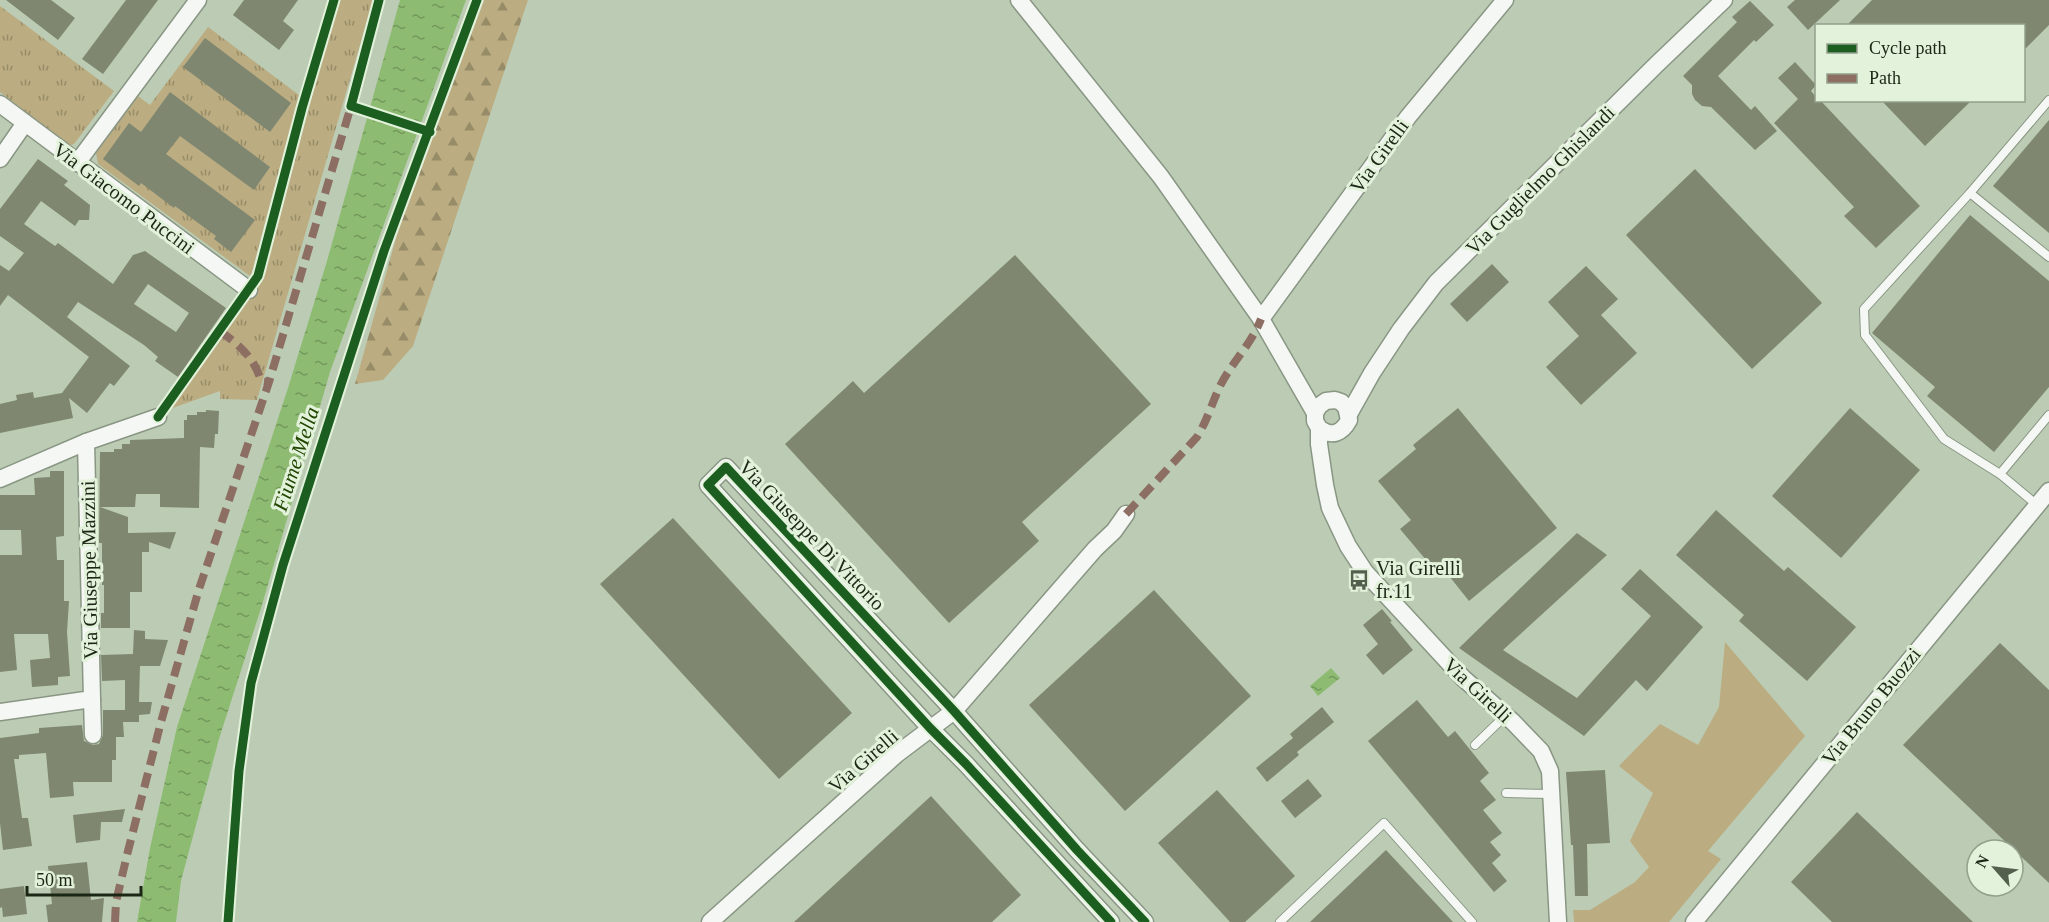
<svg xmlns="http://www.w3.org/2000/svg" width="2049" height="922" viewBox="0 0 2049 922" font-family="Georgia,serif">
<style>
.grass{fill:url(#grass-tufts)}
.forest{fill:url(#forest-firs)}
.garden{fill:#bbac81}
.water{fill:url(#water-ripples)}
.building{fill:#7f8770;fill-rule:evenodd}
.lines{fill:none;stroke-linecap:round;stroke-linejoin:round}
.service-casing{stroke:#899683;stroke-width:10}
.minor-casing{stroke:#899683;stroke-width:19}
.service{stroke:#f5f7f4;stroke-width:8}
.minor{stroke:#f5f7f4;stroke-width:16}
.quiet{stroke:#8d6e63;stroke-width:8;stroke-dasharray:15 8;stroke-linecap:butt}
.cycleway-casing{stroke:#e3f2db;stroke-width:13}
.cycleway{stroke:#1b5e20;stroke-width:9}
.labels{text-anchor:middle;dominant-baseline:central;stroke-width:6;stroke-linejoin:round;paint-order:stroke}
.street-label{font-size:20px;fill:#1b2615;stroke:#e3f2db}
.poi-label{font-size:20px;fill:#1b2615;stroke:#e3f2db;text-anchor:start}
.water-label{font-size:21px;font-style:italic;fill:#214600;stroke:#e3f2db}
</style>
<defs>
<pattern id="grass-tufts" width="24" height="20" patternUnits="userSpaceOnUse" patternTransform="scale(1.5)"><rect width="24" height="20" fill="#bbac81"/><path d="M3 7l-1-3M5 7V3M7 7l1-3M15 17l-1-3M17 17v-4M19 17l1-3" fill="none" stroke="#978c68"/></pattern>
<pattern id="forest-firs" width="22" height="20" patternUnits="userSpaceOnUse" patternTransform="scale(1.5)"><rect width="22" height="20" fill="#bbac81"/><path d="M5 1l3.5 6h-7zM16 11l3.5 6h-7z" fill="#978c68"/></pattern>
<pattern id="water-ripples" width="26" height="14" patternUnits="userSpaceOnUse" patternTransform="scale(1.5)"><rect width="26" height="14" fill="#8dbb71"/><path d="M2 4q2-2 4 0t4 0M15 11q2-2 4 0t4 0" fill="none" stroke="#72985c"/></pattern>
</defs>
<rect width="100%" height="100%" fill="#bcccb4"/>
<!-- grass -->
<g class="grass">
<path d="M338,0H373L257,400L220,399V391L167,410L264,275Z"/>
<path d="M0,6L114,91L74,144L71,145L66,143L0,92Z"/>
<path d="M208,27L299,95L252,272L250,276L98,164L96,153L138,96L150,105Z"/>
</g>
<!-- forest -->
<path class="forest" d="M484,0H528L413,346L383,380L355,384L398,231Z"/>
<!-- garden -->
<path class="garden" d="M1725,642L1805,736L1708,851L1721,859L1669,922H1574L1573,910H1590L1635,882L1649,867L1630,841L1653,793L1619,766L1660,724L1698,745L1719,707Z"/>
<!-- water -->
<g class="water">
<path d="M400,0H466L330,372L262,605L219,739L181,881L176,922H137L150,848L177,727L287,391L327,261Z"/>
<path d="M1331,668L1340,678L1318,696L1310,686Z"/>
</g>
<!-- building -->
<g class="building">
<path d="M6,0H51L75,18L58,40Z"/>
<path d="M126,0H158L103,74L82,59Z"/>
<path d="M244,0H298L283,21L294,30L279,50L233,15Z"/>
<path d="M1795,0H1840L1808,30L1787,7Z"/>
<path d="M1872,0H2049V25L2024,50V26H1846Z"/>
<path d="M1750,1L1774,25L1756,42L1754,40L1718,76L1751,110L1755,106L1777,131L1755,150L1711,107L1702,106L1695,100L1692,94V85L1683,76L1737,22L1732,17Z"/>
<path d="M205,38L291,103L270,132L183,67Z"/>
<path d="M1795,62L1816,85L1811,91L1816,97V100H1820L1920,206L1876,248L1844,216L1854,207L1774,123L1798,99L1778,78Z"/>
<path d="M170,92L270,167L254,190L180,136L166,154L255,220L231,252L214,239L216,236L175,206L174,208L141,183L139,186L103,159L129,123L141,132Z"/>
<path d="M1881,100H1972L1925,146Z"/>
<path d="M2049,120V233L1993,186Z"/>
<path d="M38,159L68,181L64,185L90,205L89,220H79L75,226L41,201L24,224L55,246L58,243L113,284L133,255L145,251L226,308L178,377L155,361L158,357L144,345L78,302L67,317L130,366L114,386L110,383L87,413L69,398L73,418L0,433V404L17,400L16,395L33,392L34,398L62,393L89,357L8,295L0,306V265L9,271L24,253L0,236V209ZM148,284L189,313L176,332L134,304Z"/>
<path d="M1695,169L1822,303L1752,369L1626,235Z"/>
<path d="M1970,215L2049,281V387L1994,452L1927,396L1935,387L1872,333Z"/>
<path d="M1015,255L1151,404L1022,522L1039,541L949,623L785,444L853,381L864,393Z"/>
<path d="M1492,264L1509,282L1467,322L1450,304Z"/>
<path d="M1586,266L1618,299L1601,315L1637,353L1581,405L1546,367L1579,336L1548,302Z"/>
<path d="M1458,408L1557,528L1469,601L1438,562L1432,567L1400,529L1411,520L1378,481L1416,449L1413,445Z"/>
<path d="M1850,408L1920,470L1841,558L1772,496Z"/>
<path d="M206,410L219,411L218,434H215L214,448L200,447L199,508L160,507V494H136L135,507H100L128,517V533L176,532L170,549L149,542V552H142V592H130V628H101V613H104V585H102V543H99L100,452H114V449H122V444H130V440L184,438V420H187V415H197V412H206Z"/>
<path d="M50,471H64V536L56,537L57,560H64V601H69L67,632L70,676L58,677V685L32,687L30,660L50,658L48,634H14L17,670L0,672V555H22L21,530H0V495H35L34,478L50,477Z"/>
<path d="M1716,510L1784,571L1788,567L1856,627L1807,681L1739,621L1744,615L1676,555Z"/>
<path d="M673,518L852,713L779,779L600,584Z"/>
<path d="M1577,533L1607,555L1503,650L1577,698L1651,616L1621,589L1640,569L1703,627L1647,691L1636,680L1584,736L1459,648Z"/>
<path d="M1154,590L1251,696L1125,811L1029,705Z"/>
<path d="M1382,609L1392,621L1390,622L1413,650L1383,675L1366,655L1378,644L1363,625Z"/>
<path d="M134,630L145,631V639L168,640L160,666H140L139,702H152L150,714L139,715V722H123L124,737H116V760H112V782H73L74,796L50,798L46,753L19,755V759H14L22,818H28L32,846L3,850L0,823V738L39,733V728L82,725L84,741L93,745L99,744L103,735V710H125V680L102,681L101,655L133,654Z"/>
<path d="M2000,643L2049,690V883L1903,745Z"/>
<path d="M1417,700L1448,737L1455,731L1489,773L1480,781L1496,800L1483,810L1502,833L1490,842L1501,855L1492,863L1507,881L1494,892L1368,741Z"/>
<path d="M1322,707L1334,722L1297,752L1299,755L1267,782L1256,768L1293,738L1290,734Z"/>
<path d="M1605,770L1610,843L1587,844L1588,896H1575L1573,845H1571L1566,772Z"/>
<path d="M1308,779L1322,796L1295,818L1281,801Z"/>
<path d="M1217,790L1295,876L1245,922H1230L1158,843Z"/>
<path d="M931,796L1021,895L992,922H794Z"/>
<path d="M125,809L122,822H101L100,840L76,843L73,815Z"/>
<path d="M1857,812L1973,922H1832L1791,882Z"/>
<path d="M1386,850L1453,922H1310Z"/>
<path d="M87,862L91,900L104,898L102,922H48L46,905L52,904L48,866Z"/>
<path d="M24,886L27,914L3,917L2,907L0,908V889Z"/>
</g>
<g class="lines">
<!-- service casing -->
<g class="service-casing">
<g id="service">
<path d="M2049,100L1970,193L1864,309L1865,335L1944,439L2000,474L2049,415"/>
<path d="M1970,193L2049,257"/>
<path d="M2000,474L2037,505"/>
<path d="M1475,745L1505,716"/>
<path d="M1506,793L1551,794"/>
<path d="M1280,922L1384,823L1472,922"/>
</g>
</g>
<!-- minor casing -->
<g class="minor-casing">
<g id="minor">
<path d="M1019,0L1161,177L1261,319L1315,413"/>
<path d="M0,104L249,290"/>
<path d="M0,159L25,123"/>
<path d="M77,163L198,0"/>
<path d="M1261,319L1408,117L1505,0"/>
<path d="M1349,414L1372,373L1401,329L1436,283L1656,65L1724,0"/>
<path d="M1319,428C1332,438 1342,433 1349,420L1346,407L1341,402L1335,400L1326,401L1319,406L1315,413V421L1319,428V444L1325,485L1330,508L1348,546L1365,572L1463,678L1513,722L1541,751L1550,771L1558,922"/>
<path d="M0,479L86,442L158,417"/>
<path d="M92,699L93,735"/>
<path d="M0,712L92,699L86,442"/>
<path d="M710,922L897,754L954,711L1095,549L1114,531L1126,514"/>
<path d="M1111,922L966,764L930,728L708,485L726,467L954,711L1077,850L1145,922"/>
<path d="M1694,922L2049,491"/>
</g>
</g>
<!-- service -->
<use href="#service" class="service"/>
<!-- minor -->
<use href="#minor" class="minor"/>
<!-- quiet -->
<g class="quiet">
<path d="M220,331C240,346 254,357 261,381L269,382"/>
<path d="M1126,514L1197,437C1207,421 1212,403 1220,386C1232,362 1251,345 1261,319"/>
<path d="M115,922L116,902L127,855L161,722L199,589L269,382L351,106"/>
</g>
<!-- cycleway casing -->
<g class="cycleway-casing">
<g id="cycleway">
<path d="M379,0L351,106L430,132"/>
<path d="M158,417L258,276L302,108L334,0"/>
<path d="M228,922L239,771L251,683L283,565L384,251L477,0"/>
<path d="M1111,922L966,764L930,728L708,485L726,467L954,711L1077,850L1145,922"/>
</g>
</g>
<!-- cycleway -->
<use href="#cycleway" class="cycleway"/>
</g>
<!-- icons -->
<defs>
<g id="bus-bare" transform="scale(1.62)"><path d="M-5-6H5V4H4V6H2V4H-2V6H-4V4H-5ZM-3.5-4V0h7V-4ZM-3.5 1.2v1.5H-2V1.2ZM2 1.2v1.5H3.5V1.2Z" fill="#53604d" stroke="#e3f2db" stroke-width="2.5" paint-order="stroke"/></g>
</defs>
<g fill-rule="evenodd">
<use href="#bus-bare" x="1359" y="580"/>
</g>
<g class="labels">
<!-- street labels -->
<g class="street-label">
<text transform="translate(1379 156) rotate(-54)">Via Girelli</text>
<text transform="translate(1540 180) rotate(-45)">Via Guglielmo Ghislandi</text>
<text transform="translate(124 198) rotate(37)">Via Giacomo Puccini</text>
<text transform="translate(812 535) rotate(46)">Via Giuseppe Di Vittorio</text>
<text transform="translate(89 570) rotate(-91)">Via Giuseppe Mazzini</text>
<text transform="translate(1478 690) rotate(43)">Via Girelli</text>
<text transform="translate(1871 706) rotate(-51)">Via Bruno Buozzi</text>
<text transform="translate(863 761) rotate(-41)">Via Girelli</text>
</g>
<!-- poi labels -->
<g class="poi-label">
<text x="1376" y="568">Via Girelli<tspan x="1376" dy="23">fr.11</tspan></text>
</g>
<!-- water labels -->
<g class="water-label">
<text transform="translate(296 459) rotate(-72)">Fiume Mella</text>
</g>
</g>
<!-- legend -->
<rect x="1815" y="24" width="210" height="78" fill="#e3f2db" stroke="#93a08c" stroke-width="1.5"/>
<rect x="1827" y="44" width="30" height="9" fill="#1b5e20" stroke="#93a08c" stroke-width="1.5"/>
<text x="1869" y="54" font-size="18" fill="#1b2615">Cycle path</text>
<rect x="1827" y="74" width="30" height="9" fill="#8d6e63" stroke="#93a08c" stroke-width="1.5"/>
<text x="1869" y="84" font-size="18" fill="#1b2615">Path</text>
<!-- north arrow -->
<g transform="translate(1995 868) rotate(298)"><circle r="28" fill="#e3f2db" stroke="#93a08c" stroke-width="1.5"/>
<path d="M0-4.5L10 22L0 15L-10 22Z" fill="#53604d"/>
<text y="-9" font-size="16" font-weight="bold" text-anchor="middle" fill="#1b2615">N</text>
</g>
<!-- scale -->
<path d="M27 886v9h114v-9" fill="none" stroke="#1b2615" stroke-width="3"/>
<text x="36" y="886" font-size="18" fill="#1b2615" stroke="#e3f2db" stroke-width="4.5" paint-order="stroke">50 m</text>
</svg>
